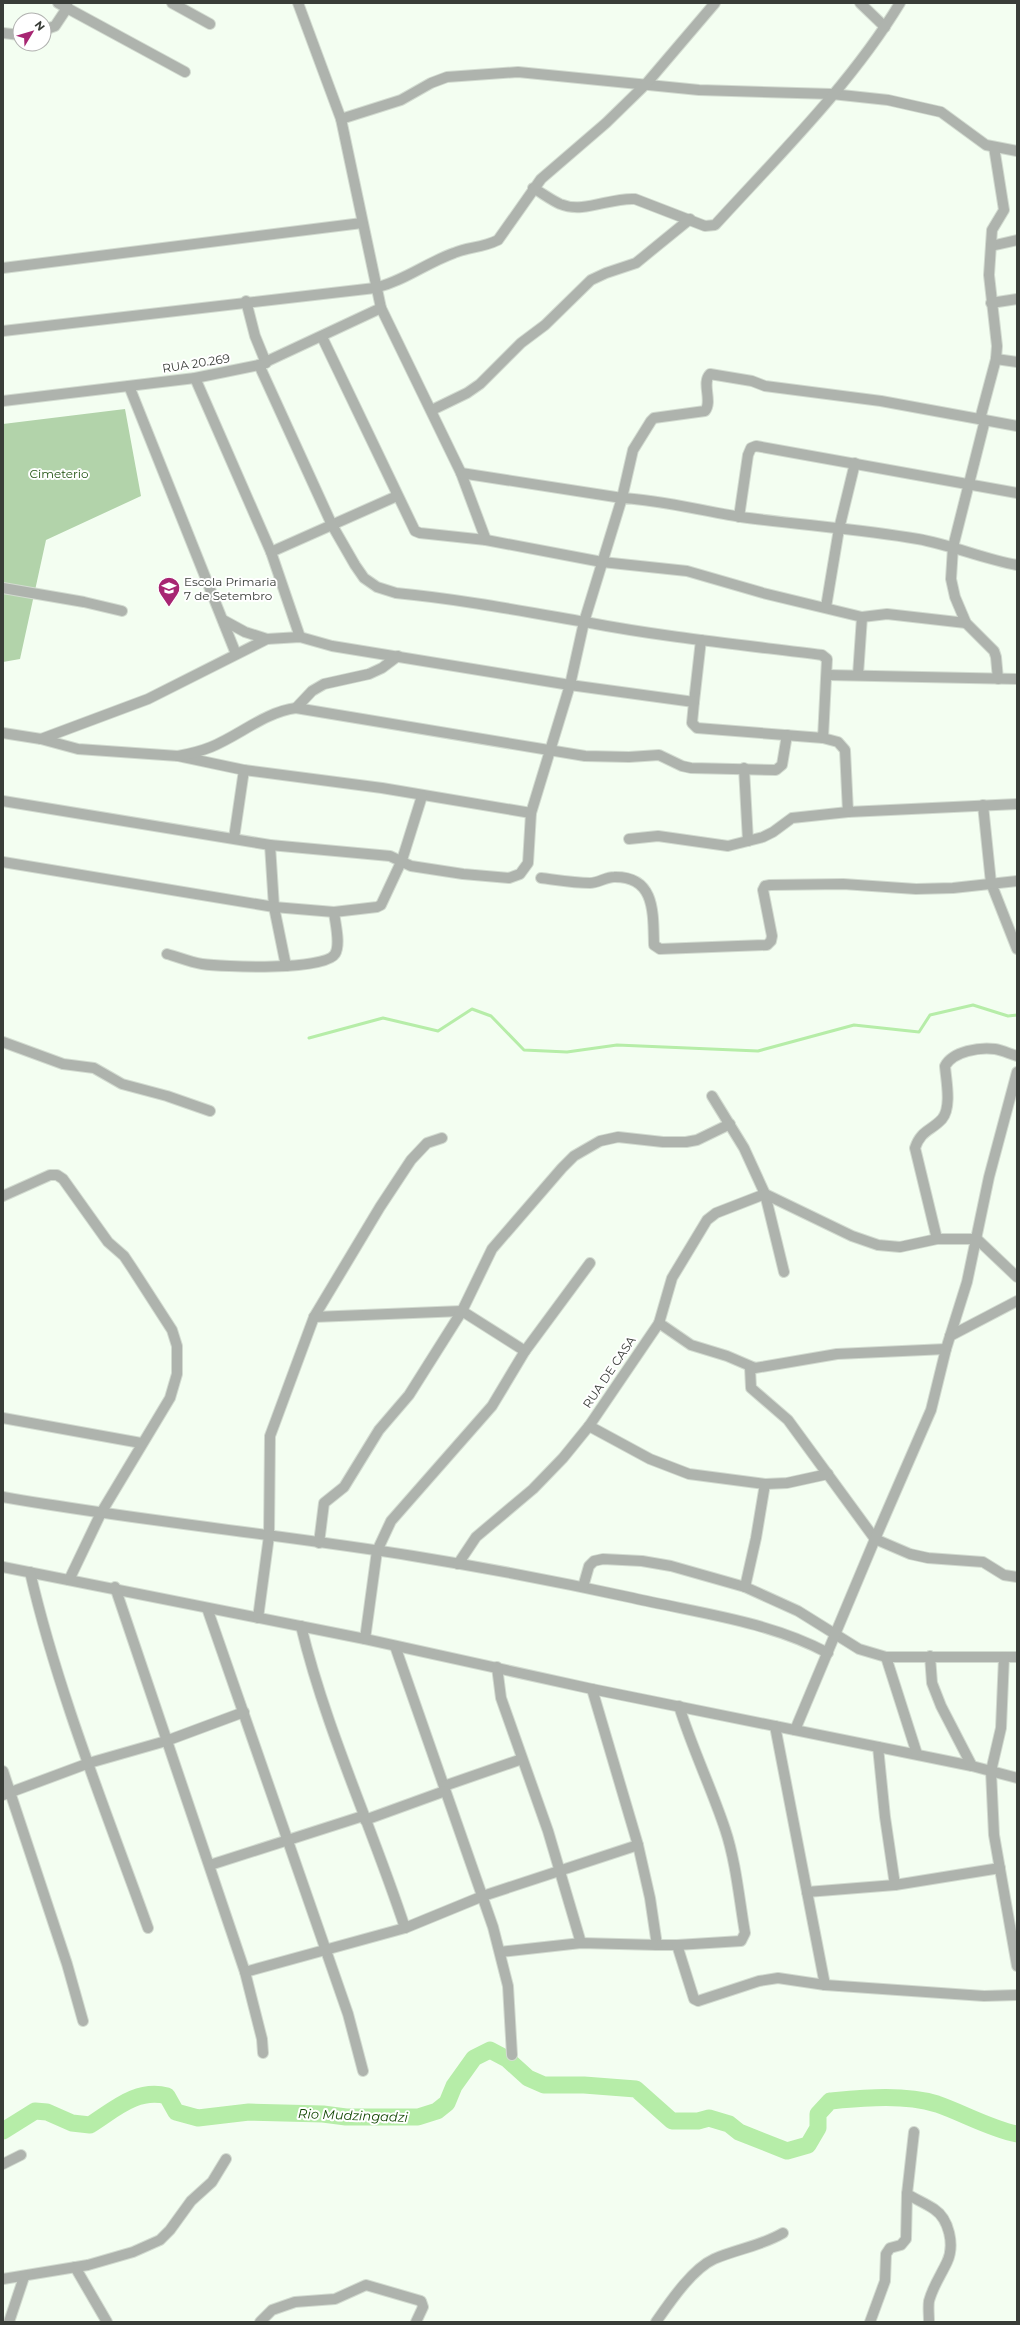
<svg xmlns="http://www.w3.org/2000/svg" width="1020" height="2325" viewBox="0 0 1020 2325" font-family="Montserrat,sans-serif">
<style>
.green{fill:#b2d3aa}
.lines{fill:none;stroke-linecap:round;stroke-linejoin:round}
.stream{stroke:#b6eda8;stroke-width:3}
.river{stroke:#b6eda8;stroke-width:17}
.minor-casing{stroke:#d2dbd0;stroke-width:12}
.minor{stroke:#aeb3ad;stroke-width:10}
.labels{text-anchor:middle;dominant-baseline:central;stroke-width:4;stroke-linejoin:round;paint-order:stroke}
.street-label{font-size:12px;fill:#393d38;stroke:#fff}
.park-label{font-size:12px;fill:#225412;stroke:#fff}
.poi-label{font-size:12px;fill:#393d38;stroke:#fff;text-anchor:start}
.water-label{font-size:13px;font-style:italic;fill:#104500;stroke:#fff}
</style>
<rect width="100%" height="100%" fill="#f3fef1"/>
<!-- green -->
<path class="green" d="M125,409L141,496L46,540L20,659L3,662V424Z"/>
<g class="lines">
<!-- stream -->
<path class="stream" d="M309,1038L383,1018L438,1031L472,1009L491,1016L524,1050L567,1052L617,1045L758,1051L854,1025L919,1032L930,1015L973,1005L1008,1016L1017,1015"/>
<!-- river -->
<path class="river" d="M3,2131L35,2111L47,2112L72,2123L90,2125C114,2110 137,2088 167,2096L176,2112L198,2118L249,2112L323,2114L346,2117H418L437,2111L447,2103L454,2086L474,2058L490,2050L507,2059L528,2078L544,2085H584L636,2089L672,2121H698L709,2118L729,2124L739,2132L787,2151L808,2145L818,2128V2114L830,2101C864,2098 904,2094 937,2104C963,2113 991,2129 1017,2134"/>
<!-- minor casing -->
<g class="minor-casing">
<g id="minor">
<path d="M58,3L67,8V3"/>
<path d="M172,3L210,24"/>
<path d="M298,3L341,119L381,308L461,473L486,540"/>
<path d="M860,3L885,27"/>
<path d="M44,30L55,26L67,8L185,72"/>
<path d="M3,33L20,35"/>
<path d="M341,119L401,100L431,83L447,77L518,72L699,90L832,94L888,100L941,112L986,145L1017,151"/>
<path d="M533,188C542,193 551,200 560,204C584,214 611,197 635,199L705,226L715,225C778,156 851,84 900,3"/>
<path d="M991,246L1017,240"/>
<path d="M3,268L362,223"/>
<path d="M246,301L255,336L266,363"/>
<path d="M991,303L1017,299"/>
<path d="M3,331L375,288C404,281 426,263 454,253C468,247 482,248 498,240L541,179L606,123L646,84L715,3"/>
<path d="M322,337L415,531L420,533L486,540L602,562L687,571L763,593L862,617L858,675"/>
<path d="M996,359L1017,362"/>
<path d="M195,378L271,552L300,637"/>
<path d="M129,386L236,654"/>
<path d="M3,401L195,378L259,365L381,308"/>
<path d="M432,410L467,393L480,384L521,343L545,325L591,280L606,273L636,263L690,219"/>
<path d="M980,419L996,359L997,346L989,275L992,230L1004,210L994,147"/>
<path d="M985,420L953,547L951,579L955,597L966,623L994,651L996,657L998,679"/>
<path d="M461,473L622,498L633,450L651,421L654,418L705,411C713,401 701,383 710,374L752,381L765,386L881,401L1017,426"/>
<path d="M739,517L748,455L751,448L756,446L1017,493"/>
<path d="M271,552L397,496"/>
<path d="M3,588L84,602L122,611"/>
<path d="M826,607L839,529L855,463"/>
<path d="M862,617L887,614L966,623"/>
<path d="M223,620L245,632L267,639"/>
<path d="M827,675L1017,679"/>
<path d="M694,702L701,640"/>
<path d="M296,708L312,691L324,684L369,674L382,668L398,656"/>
<path d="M3,733L41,739L78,749L178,756L244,770L382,788L531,813"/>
<path d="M823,738L838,742L845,750L848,812L1017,804"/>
<path d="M41,739L148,699L267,639L300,637L332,646L570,685L694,702L692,723L697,728L823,738L827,659L822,655C743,645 663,637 585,622C522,611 459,599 396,593L377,587L364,578L355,565L332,525L259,365"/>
<path d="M178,756C189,754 201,751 211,747C240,735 265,712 296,708L585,756L629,757L659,755L682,766L691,768L776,770L782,765L787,735"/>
<path d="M744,768L748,841"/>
<path d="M3,801L270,845L390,856L411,866L463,874L509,878L520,874L528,863L531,813L570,685L584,622L622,498C662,500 701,511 741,517C800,525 860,529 918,539C952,545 983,559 1017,565"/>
<path d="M983,805L991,883L1017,949"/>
<path d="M234,838L244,770"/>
<path d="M629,839L658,836L728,846L763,837L773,832L792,818L848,812"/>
<path d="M270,845L274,907L286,966"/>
<path d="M3,862L274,907L334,912L377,907L381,905L402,860L422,796"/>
<path d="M541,878C557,880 574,883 590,883C598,883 606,877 614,877C656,876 653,914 654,945L660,949L767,945L771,941L772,936L763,890L765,886L770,885L843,884L916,889L953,888L1017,881"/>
<path d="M167,954C178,957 190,962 202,964C222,967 325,971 335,954C341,944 335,923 334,912"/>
<path d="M3,1042L63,1064L94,1068L122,1084L167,1096L210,1111"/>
<path d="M712,1096L744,1148L765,1194L784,1272"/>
<path d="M3,1196L50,1175H57L63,1179L108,1242L124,1256L132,1268L172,1330L177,1346V1374L170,1398L101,1513L69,1580"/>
<path d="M937,1239L915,1148C921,1130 931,1131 942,1119C952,1107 946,1080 945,1066C953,1051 980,1047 995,1049C1002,1050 1010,1054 1017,1056"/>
<path d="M314,1317L462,1311L525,1351"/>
<path d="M659,1323L691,1345L727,1356L755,1368L837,1354L946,1349"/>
<path d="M950,1336L1017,1301"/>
<path d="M750,1367L751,1388L788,1420L875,1539L910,1554L928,1558L983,1562L1004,1575L1017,1577"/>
<path d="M3,1418L141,1443"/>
<path d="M589,1426L650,1459L689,1474L765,1484L787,1483L828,1474"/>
<path d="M3,1497C139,1521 277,1534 413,1556C487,1568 560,1582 633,1598C698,1613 768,1621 828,1653"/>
<path d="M319,1543L324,1503L344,1487L379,1430L409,1395L462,1311L492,1249L562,1168L574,1156L600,1141L618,1137L663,1142H686L697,1140L730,1124"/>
<path d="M458,1564L476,1537L533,1489L563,1458L589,1426L659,1323L672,1278L707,1220L716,1213L765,1194L852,1236L878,1245L900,1247L937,1239H977L1017,1277"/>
<path d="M3,1567L365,1639L592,1689L972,1766L1017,1778"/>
<path d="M30,1572C58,1693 106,1811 148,1928"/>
<path d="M115,1587L245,1972L262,2039L263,2053"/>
<path d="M583,1587L589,1566L594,1561L603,1559L642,1561L671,1566L745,1587L798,1611L859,1649L886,1657H1017"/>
<path d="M745,1587L756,1538L765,1484"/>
<path d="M207,1608L348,2014L363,2071"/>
<path d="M258,1618L269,1536L270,1436L314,1317L380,1207L411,1160L427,1143L442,1138"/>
<path d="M301,1626C326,1730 372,1827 405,1928"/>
<path d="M365,1639L377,1551L391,1521L492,1406L525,1351L590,1263"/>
<path d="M395,1646L493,1927L508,1986L512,2055"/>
<path d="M930,1656L932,1683L941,1706L972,1766"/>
<path d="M886,1657L917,1754"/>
<path d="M1004,1657L1001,1728L991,1771L994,1835L1017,1966"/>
<path d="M497,1667L501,1698L548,1831L581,1943"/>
<path d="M592,1689L638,1845L650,1898L657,1945H677L694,1999L698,2001L759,1981L778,1978L825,1985L984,1996L1017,1995"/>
<path d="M775,1726L825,1985"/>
<path d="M795,1730L875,1539L931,1410L946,1349L967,1282L989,1177L1017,1072"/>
<path d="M878,1747L885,1817L895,1885"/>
<path d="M3,1771L67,1964L83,2021"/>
<path d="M444,1786L522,1759"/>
<path d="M3,1795L89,1763L166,1741L244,1712"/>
<path d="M365,1820L445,1791"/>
<path d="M210,1865L363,1816"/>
<path d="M807,1892L895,1885L1000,1868"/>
<path d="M677,1945L741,1941L745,1933C739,1898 736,1862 725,1829C711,1787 692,1748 679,1706"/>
<path d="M500,1952L581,1943L657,1945"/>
<path d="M245,1972L405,1928L483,1896L638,1845"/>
<path d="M3,2164L21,2155"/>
<path d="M907,2194C915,2199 925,2203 934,2209C949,2219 955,2245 947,2262C941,2275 933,2286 929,2301C928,2307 929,2315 929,2322"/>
<path d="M75,2267L107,2322"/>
<path d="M3,2279L88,2265L133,2252L160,2240L170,2230L191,2201L212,2182L226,2159"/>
<path d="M9,2322L24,2277"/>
<path d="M260,2322L272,2310L295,2302L335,2299L366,2285L421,2301L423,2307L416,2322"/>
<path d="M656,2322C670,2302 692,2269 714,2259C737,2249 761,2246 783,2233"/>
<path d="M870,2322L885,2281L886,2254L890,2248L901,2245L906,2239L907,2194L914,2132"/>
</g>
</g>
<!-- minor -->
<use href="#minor" class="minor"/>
</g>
<!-- icons -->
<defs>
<g id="school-pin" transform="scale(1.15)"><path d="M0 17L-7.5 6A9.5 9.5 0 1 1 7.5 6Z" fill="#a72572" stroke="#fff"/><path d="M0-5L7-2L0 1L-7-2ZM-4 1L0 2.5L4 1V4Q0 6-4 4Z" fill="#fff"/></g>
</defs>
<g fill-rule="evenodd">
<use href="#school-pin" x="169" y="588"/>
</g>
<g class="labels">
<!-- street labels -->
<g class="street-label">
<text transform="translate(196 363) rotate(-9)">RUA 20.269</text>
<text transform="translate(609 1372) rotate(-56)">RUA DE CASA</text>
</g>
<!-- park labels -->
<g class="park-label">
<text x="59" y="473">Cimeterio</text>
</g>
<!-- poi labels -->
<g class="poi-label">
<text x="184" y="581">Escola Primaria<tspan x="184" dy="14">7 de Setembro</tspan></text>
</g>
<!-- water labels -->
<g class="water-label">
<text transform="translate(353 2115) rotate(2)">Rio Mudzingadzi</text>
</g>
</g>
<!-- border -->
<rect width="1020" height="2325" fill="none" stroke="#393d38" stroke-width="8"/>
<!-- north arrow -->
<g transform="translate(32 32) rotate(52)"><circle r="19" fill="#ffffff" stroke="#b0b1af"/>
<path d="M0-3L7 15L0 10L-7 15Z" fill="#a72572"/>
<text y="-6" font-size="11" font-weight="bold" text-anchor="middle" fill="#393d38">N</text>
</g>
</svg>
